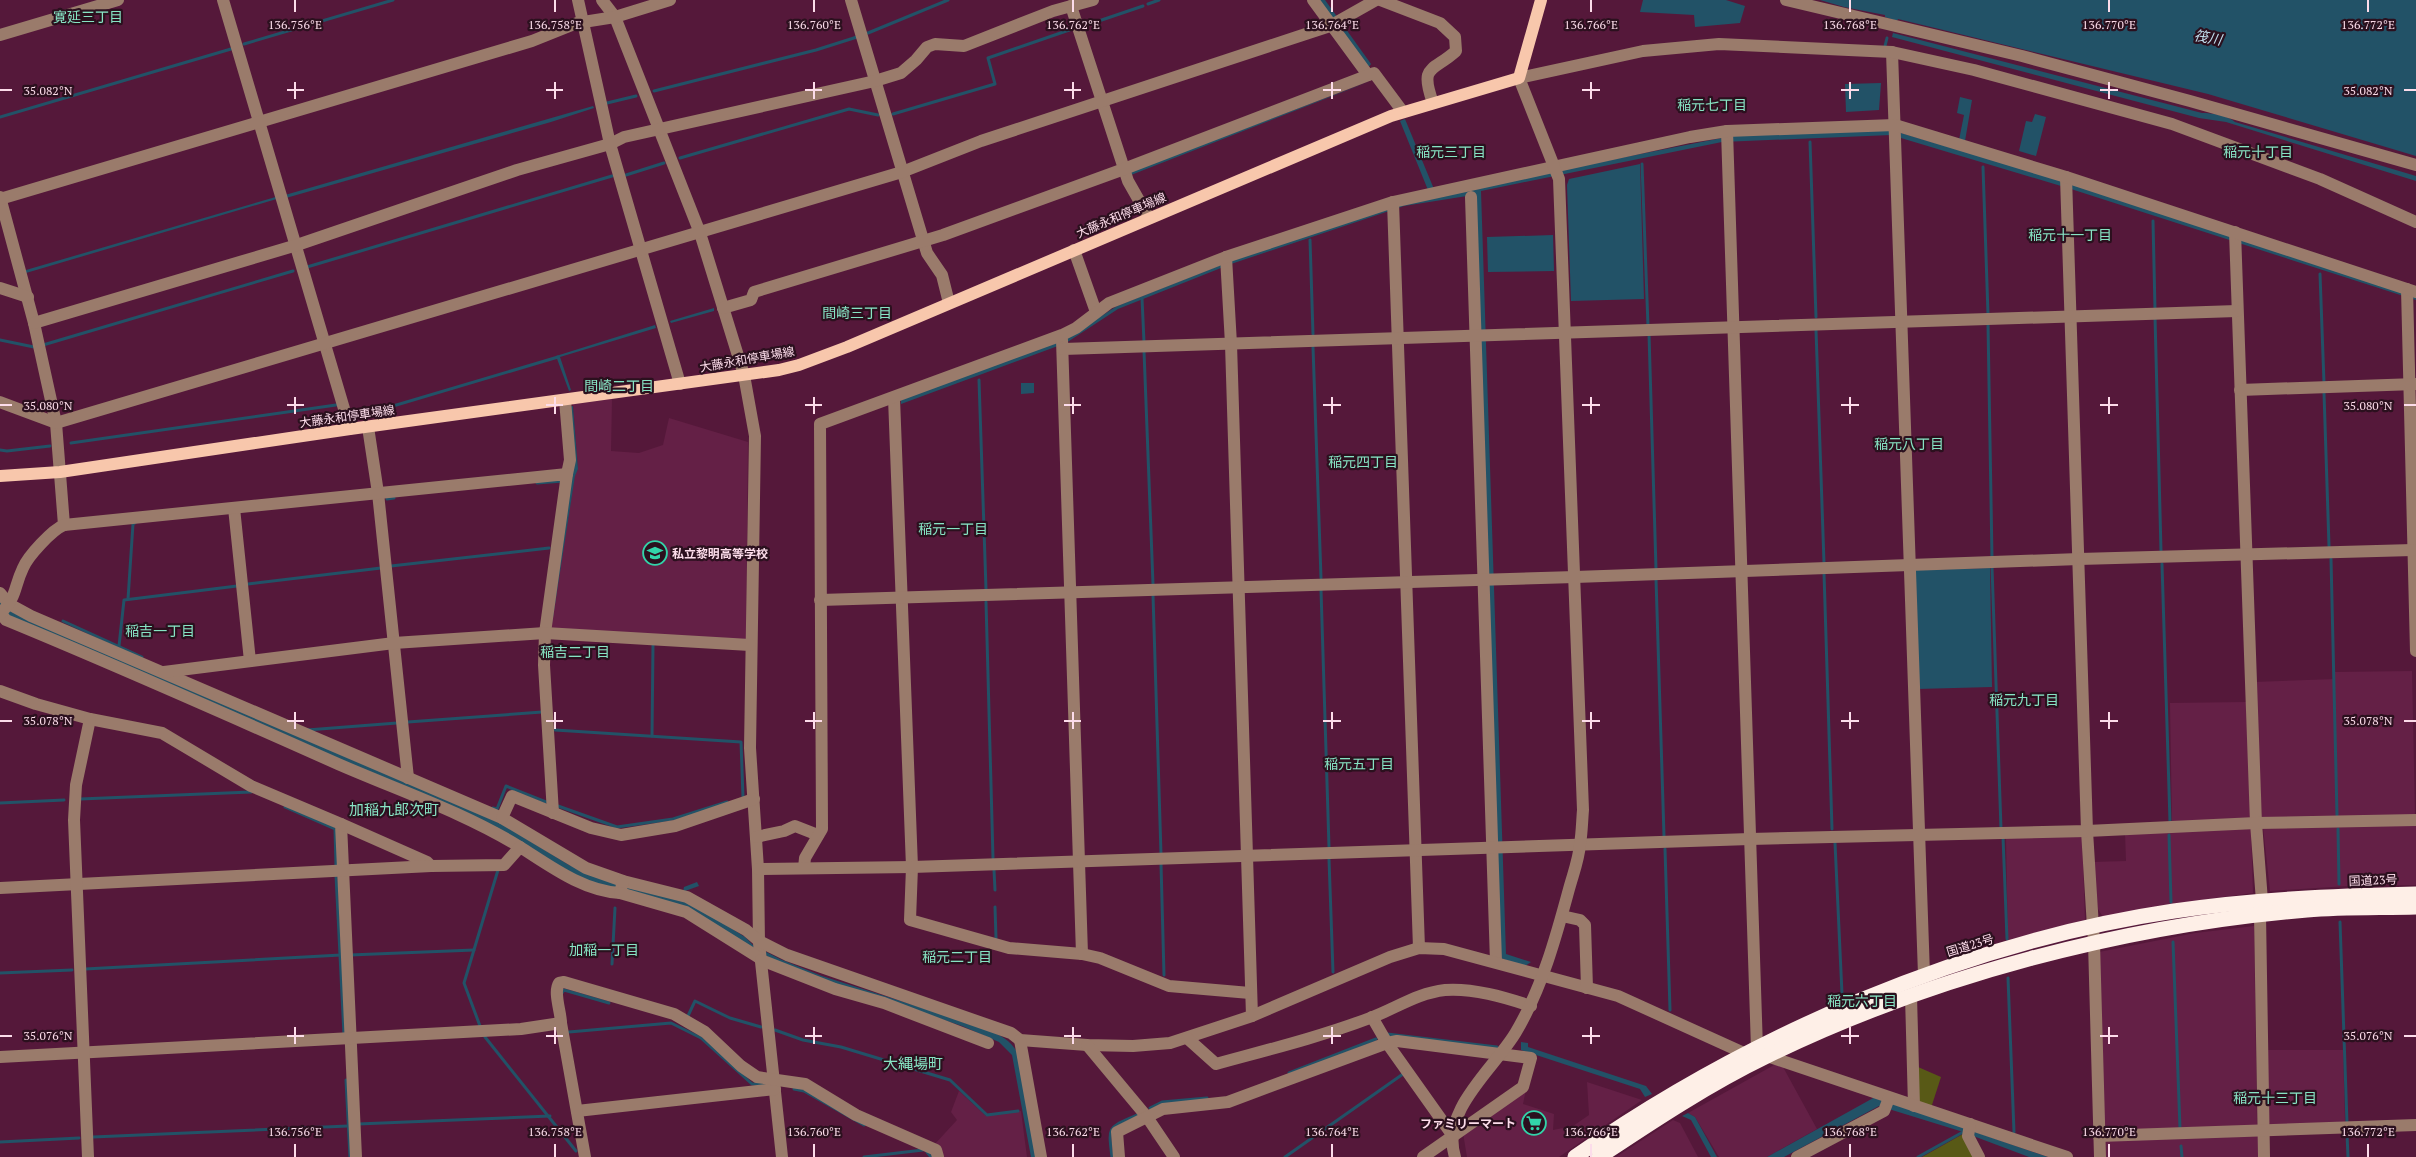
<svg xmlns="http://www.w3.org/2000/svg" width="2416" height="1157" viewBox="0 0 2416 1157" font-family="'PT Serif','Noto Sans JP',serif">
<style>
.built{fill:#642046}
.green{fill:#585916}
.water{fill:#225267}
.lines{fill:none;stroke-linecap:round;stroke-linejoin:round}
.stream{stroke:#225267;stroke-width:3}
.minor{stroke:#9a7b6b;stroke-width:12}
.major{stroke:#f8c7ac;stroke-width:12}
.highway{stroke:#feefe7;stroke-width:15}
.ticks{fill:none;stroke:#fcdcea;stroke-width:2}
.labels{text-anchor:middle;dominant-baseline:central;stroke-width:4.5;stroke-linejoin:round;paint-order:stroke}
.street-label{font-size:12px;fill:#fcdcea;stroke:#2b101e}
.poi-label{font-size:12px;font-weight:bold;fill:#fcdcea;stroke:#2b101e;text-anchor:start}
.neighbourhood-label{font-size:14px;fill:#87e4c4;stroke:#2b101e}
.water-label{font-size:14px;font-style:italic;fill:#c1deed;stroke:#2b101e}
.quarter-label{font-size:15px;fill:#87e4c4;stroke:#2b101e}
.ticks-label{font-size:12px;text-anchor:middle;fill:#fcdcea;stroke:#2b101e;stroke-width:4.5;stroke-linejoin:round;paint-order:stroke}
</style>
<rect width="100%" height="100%" fill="#55183a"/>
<!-- built -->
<g class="built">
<path d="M612,399L611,451L639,453L663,445L669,418L748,442L746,639L552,630L551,627L575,475L578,469L573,404Z"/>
<path d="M2412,671L2415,815L2262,818L2254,682L2335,679V672Z"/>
<path d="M2246,702L2251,815L2248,820L2172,823L2170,703Z"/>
<path d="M2416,824V885H2363L2270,891L2263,827Z"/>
<path d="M2251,829L2253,893L2171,904L2103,917L2098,909L2093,862L2126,861L2125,833Z"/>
<path d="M2082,835L2085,920L2008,940L2006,837Z"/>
<path d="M2254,926L2257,1126L2103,1132L2099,952L2195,933Z"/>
<path d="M2266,1050H2343L2345,1124L2271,1126L2267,1120Z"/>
<path d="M1776,1064L1783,1067L1817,1129L1767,1157H1719L1695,1117L1688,1113Z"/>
<path d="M1587,1082L1642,1100L1559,1157H1467L1463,1133L1526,1089L1523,1104L1554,1114L1553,1130L1573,1126L1589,1115Z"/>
<path d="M959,1091L986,1116L1021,1111L1027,1157H943L934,1145L957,1120L951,1112Z"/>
<path d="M1673,1120L1680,1123L1698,1157H1616Z"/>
<path d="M2258,1136L2259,1157H2103V1141Z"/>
</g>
<!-- green -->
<g class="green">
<path d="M1918,1067L1941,1077L1931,1108L1918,1103Z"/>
<path d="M1963,1134L1973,1157H1922Z"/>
</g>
<!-- water -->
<g class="water">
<path d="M1319,0H1325L1371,64L1368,68Z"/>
<path d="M1643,0H1726L1745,6L1740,23L1695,27L1694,15L1640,12Z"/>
<path d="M1820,0H2416V156L2208,94L1898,19L1897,21L1885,17V15L1844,7Z"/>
<path d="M1893,33L2202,113C2212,113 2227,115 2235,122L2416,176V181L2226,122L2199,118L1892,37Z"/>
<path d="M1371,81L1131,175L1129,172Z"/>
<path d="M1881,83L1879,110L1846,112L1845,84Z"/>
<path d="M1960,97L1972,100L1965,141L1959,140L1964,115L1957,113Z"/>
<path d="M593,106L594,108L551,122L286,198L285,195Z"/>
<path d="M2035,114L2046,117L2036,156L2019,151L2026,121L2032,122Z"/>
<path d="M1405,119L1436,194L1732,136L1891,130L2061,180L2416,295V300L2071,189L1891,135L1722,142L1481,191L1506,954L1531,962L1525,966L1500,958L1467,196L1404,206L1231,264L1118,309L1066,343L901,404V400L1092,322L1117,306L1233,260L1430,195L1400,121Z"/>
<path d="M1640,164L1644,299L1571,301L1567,185L1569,179Z"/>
<path d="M279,196L280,198L26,273V270Z"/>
<path d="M1553,235L1554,271L1488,272L1487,237Z"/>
<path d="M714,308V311L671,323L670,321Z"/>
<path d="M655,325L656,328L560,357L571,390L569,391L556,356Z"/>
<path d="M1021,383H1034V393L1021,394Z"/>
<path d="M573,406L578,469L575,476L552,624L569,407Z"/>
<path d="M1990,568L1992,687L1917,689L1914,570Z"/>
<path d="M0,600L458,803L507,827L569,865L681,900L684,887L697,882L699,886L685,891L704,911L745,937L753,945L780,959L822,976L951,1017C973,1029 1005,1029 1017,1052L1036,1157H1031L1012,1055L999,1042L962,1026L793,970L737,940L697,912L589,882L551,861L13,619L0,608Z"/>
<path d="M1521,1042L1528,1043V1047L1646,1086L1652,1094L1645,1097L1640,1089L1521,1050Z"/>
<path d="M1875,1097L2048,1157H2029L1960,1131L1879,1106L1784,1157H1767Z"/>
<path d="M1688,1113L1695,1117L1717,1157H1711L1691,1120L1682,1116Z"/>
</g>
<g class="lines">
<!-- stream -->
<g class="stream">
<path d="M1148,4L1159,0"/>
<path d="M1081,27L1143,6"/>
<path d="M868,33L948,0"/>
<path d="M244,44L393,0"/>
<path d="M1885,46L1887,38"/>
<path d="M654,91L816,50L857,37"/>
<path d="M607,103L636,96"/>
<path d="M893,114L995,84L988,58L1075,28"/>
<path d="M0,117L231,49"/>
<path d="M1810,142L1816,317"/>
<path d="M680,158L849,109L878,115"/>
<path d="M1642,164L1648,326"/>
<path d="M1983,167L1988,314"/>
<path d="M626,175L664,163"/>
<path d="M2153,221L2155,309"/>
<path d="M1310,240L1313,334"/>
<path d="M307,267L612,176"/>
<path d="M2320,274L2324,383"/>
<path d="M1142,298L1144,342"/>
<path d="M2155,317L2161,551"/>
<path d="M1988,324L1992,558"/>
<path d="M1816,330L1824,563"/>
<path d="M1649,334L1656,569"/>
<path d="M0,340L34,347"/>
<path d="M43,345L293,271"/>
<path d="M1313,347L1321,578"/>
<path d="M1144,351L1153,584"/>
<path d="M979,380L986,589"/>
<path d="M2324,393L2329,546"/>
<path d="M356,417L558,357"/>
<path d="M71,443L336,405"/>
<path d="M0,450L7,451L50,446"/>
<path d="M537,483L563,481"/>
<path d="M387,499L394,498"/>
<path d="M2331,559L2337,815"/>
<path d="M2162,564L2170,822"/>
<path d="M391,566L549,548"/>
<path d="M1992,567L2001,829"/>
<path d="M1824,573L1832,829"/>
<path d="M1656,579L1664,836"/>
<path d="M248,584L381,568"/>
<path d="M1321,590L1329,847"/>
<path d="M1153,595L1161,854"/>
<path d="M128,599L133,524L135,523"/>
<path d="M986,602L993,858"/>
<path d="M63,621L142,657"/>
<path d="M119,646L124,600L237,586"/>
<path d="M408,722L542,712"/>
<path d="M307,730L397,723"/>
<path d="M555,730L741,742L743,797"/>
<path d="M652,736L653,645"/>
<path d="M80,799L251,792"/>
<path d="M0,803L64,800"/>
<path d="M558,806L617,827L673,819L727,802"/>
<path d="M285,807L335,829L336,866"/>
<path d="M493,808L497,809L506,786L546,802"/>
<path d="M2338,829L2339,884"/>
<path d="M2169,835L2171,902"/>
<path d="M2003,837L2007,939"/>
<path d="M1835,843L1842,994"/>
<path d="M1665,849L1670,1010"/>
<path d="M1329,859L1333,972"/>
<path d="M1161,864L1164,975"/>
<path d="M994,870L995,890"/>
<path d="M336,875L344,1035"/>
<path d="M995,907L996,938"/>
<path d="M2340,922L2347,1123"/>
<path d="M2173,942L2180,1128"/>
<path d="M350,955L474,950"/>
<path d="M612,964L615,908"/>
<path d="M85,969L341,955"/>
<path d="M0,973L72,970"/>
<path d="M2008,978L2014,1132"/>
<path d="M562,993L564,990L609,1003"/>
<path d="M687,1018L695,1001L730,1018L761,1027"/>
<path d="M480,1026L464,983L498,870"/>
<path d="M775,1030L803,1040L841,1047L950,1080L987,1115L1018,1111"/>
<path d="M569,1032L671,1023L701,1038L752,1084H764"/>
<path d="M1387,1034L1497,1047"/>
<path d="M485,1037L576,1151"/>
<path d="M1289,1073L1376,1039"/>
<path d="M346,1080L350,1157"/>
<path d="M794,1089L804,1091L864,1125"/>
<path d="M1150,1108L1162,1102L1207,1098"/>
<path d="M358,1124L550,1116"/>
<path d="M2347,1134L2348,1157"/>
<path d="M93,1137L348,1126"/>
<path d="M0,1142L79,1138"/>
<path d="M2181,1146L2182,1157"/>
<path d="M927,1152L931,1157"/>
<path d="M864,1157L923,1150"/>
<path d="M1112,1157C1108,1125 1108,1128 1137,1115"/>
<path d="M1285,1157L1403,1074"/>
<path d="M1918,1157L1963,1132"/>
</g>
<!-- minor -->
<g class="minor">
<path d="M223,0L350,429"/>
<path d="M578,0L610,144L680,384"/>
<path d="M602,0L615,17L700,233L744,375L755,436L750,748L758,869L759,943L782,1157"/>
<path d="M851,0L927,253L942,275L949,303"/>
<path d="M1313,0L1368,75"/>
<path d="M1380,0L1440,23L1455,37L1456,51C1433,72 1419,64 1433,103"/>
<path d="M1786,0L2022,56L2190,101L2416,165"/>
<path d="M1071,6L1128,181L1149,218"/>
<path d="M0,35L118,0"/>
<path d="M1892,52L1924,975"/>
<path d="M1727,131L1757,1049"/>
<path d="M2066,177L2087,831L2094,943L2100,1157"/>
<path d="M0,197L34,323L56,423L64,525"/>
<path d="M1471,197L1496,962"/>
<path d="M0,199L532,41L577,23L615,17L670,0"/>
<path d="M1393,202L1419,948"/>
<path d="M2235,232L2256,823L2262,901"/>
<path d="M1074,250L1096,312"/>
<path d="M1226,257L1231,344L1252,1016"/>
<path d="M0,288L28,297"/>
<path d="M2407,289L2416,651"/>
<path d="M723,308L751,300L754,292L943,235L1124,169L1374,73L1403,112"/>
<path d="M34,323L297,245L517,170L610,144L624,137L875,81L901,73L916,60L927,47L935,44L964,46L1053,11L1093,0"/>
<path d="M1062,340L1082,954"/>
<path d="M1063,349L2237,311"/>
<path d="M2240,390L2416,384"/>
<path d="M894,398L912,867L910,920L1009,948L1082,954L1100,958L1169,986L1250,993"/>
<path d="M565,400L570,460L567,474"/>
<path d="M0,402L56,423L902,172L981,141L1330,26L1376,0"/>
<path d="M368,427L378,493L408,778"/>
<path d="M234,508L250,661"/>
<path d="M0,593L9,604L31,616L502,818L586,868L623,881L687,897L746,930L759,941L787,955L1011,1033L1020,1040L1087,1045L1133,1046L1170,1043L1252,1016L1390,957L1419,948L1444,949L1618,996L1746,1054"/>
<path d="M820,600L1575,577L2079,559L2413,550"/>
<path d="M0,613L6,620C118,666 228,715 338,764C400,791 463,812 520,847"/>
<path d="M0,614C18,595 13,589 23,568C28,556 52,530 64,525L567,474L545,633L544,665L553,813"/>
<path d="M164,672L394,643L545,633L750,645"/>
<path d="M0,691L36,704L90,719L162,733L251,786L341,824L356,1157"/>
<path d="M502,818L512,796L591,828L621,835L675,826L754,799"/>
<path d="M341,824L427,862L431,866"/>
<path d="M756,837L784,831L795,826L818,835"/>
<path d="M804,868L805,858L822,829L820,424L1062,335L1076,328L1109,303L1226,257L1393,202L1690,137L1727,131L1895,125L2066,177L2416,292"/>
<path d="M758,869L912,867L1750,839L2087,831L2256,823L2416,820"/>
<path d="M0,888L431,866L504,865L520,847C550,866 583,891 620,893L623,881"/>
<path d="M620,893L686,912L761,959"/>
<path d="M2260,915L2264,1157"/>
<path d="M1562,916L1580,920L1585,925L1587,988"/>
<path d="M761,960L835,989L884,1003L988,1043"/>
<path d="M1911,996L1914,1106"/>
<path d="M1372,1017L1387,1043L1453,1136"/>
<path d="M1187,1038L1216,1064C1267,1050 1320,1037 1370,1018C1395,1009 1417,993 1445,990C1473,988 1504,997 1531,1006"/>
<path d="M1020,1040L1041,1157"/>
<path d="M1087,1045L1147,1117L1174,1157"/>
<path d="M1767,1056L2067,1157"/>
<path d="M0,1057L521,1029L561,1023"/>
<path d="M577,1111L775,1089"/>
<path d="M1970,1124L1968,1136L1979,1157"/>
<path d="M2099,1136L2416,1125"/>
<path d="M88,1157L74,820L76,785L90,719"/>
<path d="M585,1157L561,1023C561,1012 553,992 559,983L564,982L674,1014L705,1032L741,1066L757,1077L805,1084L856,1115L936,1150L938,1157"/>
<path d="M1119,1157L1117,1132L1163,1109L1228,1102L1387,1043L1397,1041L1531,1058L1523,1087L1423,1157"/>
<path d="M1455,1157C1440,1110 1495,1068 1516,1032C1542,988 1556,937 1569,889C1573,874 1579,859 1580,844C1582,833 1582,821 1583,810L1559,179L1519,78L1643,51L1719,44L1892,52L1974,70L2172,124L2320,179L2416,222"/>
<path d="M1797,1157L1884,1111L1889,1098"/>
</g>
<!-- major -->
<path class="major" d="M0,476L60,472L350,429L779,370L799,365L847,347L1391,116L1519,78L1541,0"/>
<!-- highway -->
<g class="highway">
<path d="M1575,1157C1748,1036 1964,942 2174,911C2254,899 2335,896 2416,894"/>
<path d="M1599,1157C1653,1121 1709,1084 1767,1056C1931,976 2125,925 2307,910C2343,907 2380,908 2416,907"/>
</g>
</g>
<!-- ticks -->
<path class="ticks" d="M295,0V12M555,0V12M814,0V12M1073,0V12M1332,0V12M1591,0V12M1850,0V12M2109,0V12M2368,0V12M295,82V99M555,82V99M814,82V99M1073,82V99M1332,82V99M1591,82V99M1850,82V99M2109,82V99M0,90H12M287,90H304M546,90H563M805,90H822M1064,90H1081M1323,90H1341M1582,90H1600M1841,90H1859M2100,90H2118M2404,90H2416M295,397V414M555,397V414M814,397V414M1073,397V414M1332,397V414M1591,397V414M1850,397V414M2109,397V414M0,405H12M287,405H304M546,405H563M805,405H822M1064,405H1081M1323,405H1341M1582,405H1600M1841,405H1859M2100,405H2118M2404,405H2416M295,712V729M555,712V729M814,712V729M1073,712V729M1332,712V729M1591,712V729M1850,712V729M2109,712V729M0,721H12M287,721H304M546,721H563M805,721H822M1064,721H1081M1323,721H1341M1582,721H1600M1841,721H1859M2100,721H2118M2404,721H2416M295,1027V1044M555,1027V1044M814,1027V1044M1073,1027V1044M1332,1027V1044M1591,1027V1044M1850,1027V1044M2109,1027V1044M0,1036H12M287,1036H304M546,1036H563M805,1036H822M1064,1036H1081M1323,1036H1341M1582,1036H1600M1841,1036H1859M2100,1036H2118M2404,1036H2416M295,1144V1157M555,1144V1157M814,1144V1157M1073,1144V1157M1332,1144V1157M1591,1144V1157M1850,1144V1157M2109,1144V1157M2368,1144V1157"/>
<!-- icons -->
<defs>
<g id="school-ring" transform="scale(1.25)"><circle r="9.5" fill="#2b101e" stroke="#32d4a9" stroke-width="1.5"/><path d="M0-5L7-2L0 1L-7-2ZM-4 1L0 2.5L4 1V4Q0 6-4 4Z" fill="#32d4a9"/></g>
<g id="supermarket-ring" transform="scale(1.25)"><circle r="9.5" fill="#2b101e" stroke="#32d4a9" stroke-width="1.5"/><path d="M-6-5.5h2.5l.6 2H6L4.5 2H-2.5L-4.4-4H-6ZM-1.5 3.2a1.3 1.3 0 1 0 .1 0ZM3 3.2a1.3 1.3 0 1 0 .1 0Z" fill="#32d4a9"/></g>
</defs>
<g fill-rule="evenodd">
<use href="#school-ring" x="655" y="553"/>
<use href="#supermarket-ring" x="1534" y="1123"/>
</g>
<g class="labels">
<!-- street labels -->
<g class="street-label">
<text transform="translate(1121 215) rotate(-23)">大藤永和停車場線</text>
<text transform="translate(747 359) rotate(-10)">大藤永和停車場線</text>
<text transform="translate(347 416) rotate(-8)">大藤永和停車場線</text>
<text transform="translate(2373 880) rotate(-2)">国道23号</text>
<text transform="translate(1970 945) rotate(-17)">国道23号</text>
</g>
<!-- poi labels -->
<g class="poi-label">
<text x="672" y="553">私立黎明高等学校</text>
<text x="1516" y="1123" text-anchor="end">ファミリーマート</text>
</g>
<!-- neighbourhood labels -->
<g class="neighbourhood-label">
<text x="88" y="16">寛延三丁目</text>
<text x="1712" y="104">稲元七丁目</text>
<text x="1451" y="151">稲元三丁目</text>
<text x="2258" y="151">稲元十丁目</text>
<text x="2070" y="234">稲元十一丁目</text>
<text x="857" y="312">間崎三丁目</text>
<text x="619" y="385">間崎二丁目</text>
<text x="1909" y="443">稲元八丁目</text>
<text x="1363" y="461">稲元四丁目</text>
<text x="953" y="528">稲元一丁目</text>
<text x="160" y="630">稲吉一丁目</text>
<text x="575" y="651">稲吉二丁目</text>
<text x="2024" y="699">稲元九丁目</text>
<text x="1359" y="763">稲元五丁目</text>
<text x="604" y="949">加稲一丁目</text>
<text x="957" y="956">稲元二丁目</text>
<text x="1862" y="1000">稲元六丁目</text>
<text x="2275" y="1097">稲元十三丁目</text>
</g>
<!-- water labels -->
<g class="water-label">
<text transform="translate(2208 37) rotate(10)">筏川</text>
</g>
<!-- quarter labels -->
<g class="quarter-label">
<text x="394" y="809">加稲九郎次町</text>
<text x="913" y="1063">大縄場町</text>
</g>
</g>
<g class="ticks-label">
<text x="295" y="29">136.756°E</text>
<text x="555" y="29">136.758°E</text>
<text x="814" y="29">136.760°E</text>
<text x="1073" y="29">136.762°E</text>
<text x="1332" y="29">136.764°E</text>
<text x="1591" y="29">136.766°E</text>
<text x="1850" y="29">136.768°E</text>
<text x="2109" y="29">136.770°E</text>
<text x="2368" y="29">136.772°E</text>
<text x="48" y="95">35.082°N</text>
<text x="2368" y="95">35.082°N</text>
<text x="48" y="410">35.080°N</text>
<text x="2368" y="410">35.080°N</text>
<text x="48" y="725">35.078°N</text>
<text x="2368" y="725">35.078°N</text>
<text x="48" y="1040">35.076°N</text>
<text x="2368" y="1040">35.076°N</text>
<text x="295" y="1136">136.756°E</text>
<text x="555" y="1136">136.758°E</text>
<text x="814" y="1136">136.760°E</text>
<text x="1073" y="1136">136.762°E</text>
<text x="1332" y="1136">136.764°E</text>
<text x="1591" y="1136">136.766°E</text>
<text x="1850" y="1136">136.768°E</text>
<text x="2109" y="1136">136.770°E</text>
<text x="2368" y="1136">136.772°E</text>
</g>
</svg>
